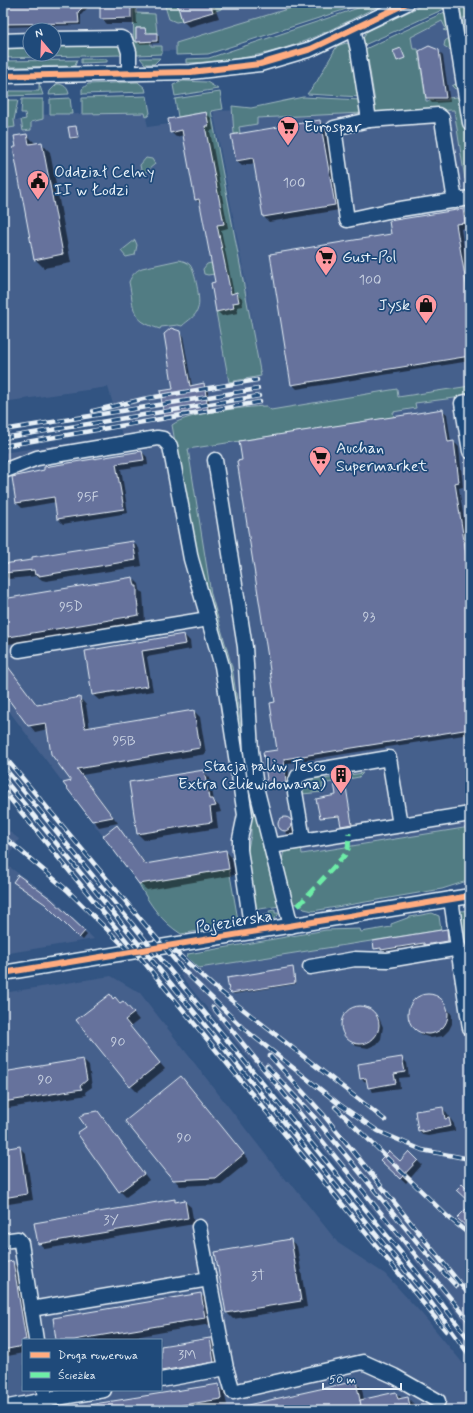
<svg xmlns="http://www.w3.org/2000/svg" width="473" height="1413" viewBox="0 0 473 1413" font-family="Mynerve,sans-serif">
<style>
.built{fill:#45608c;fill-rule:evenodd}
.green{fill:#517c83;stroke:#9cb6be;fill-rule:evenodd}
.shadow{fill:#0007}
.building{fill:#66729c;stroke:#e8f1f8}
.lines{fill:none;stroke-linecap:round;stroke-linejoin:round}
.minor-casing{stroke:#e8f1f8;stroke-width:17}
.minor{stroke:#1f4a7a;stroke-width:14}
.rail-casing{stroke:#e8f1f8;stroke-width:4.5}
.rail{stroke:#1f4a7a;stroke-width:3;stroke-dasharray:9;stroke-linecap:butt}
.quiet{stroke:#6deda7;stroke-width:5;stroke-dasharray:10 5;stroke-linecap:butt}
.cycleway-casing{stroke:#1f4a7a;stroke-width:8}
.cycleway{stroke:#ffac80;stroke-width:6}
.labels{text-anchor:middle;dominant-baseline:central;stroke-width:3.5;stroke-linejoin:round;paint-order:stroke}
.number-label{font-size:14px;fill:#c8d1e1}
.poi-label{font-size:16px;fill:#e8f1f8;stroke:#1f4a7a;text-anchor:start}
.street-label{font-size:16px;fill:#e8f1f8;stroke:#1f4a7a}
</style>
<rect width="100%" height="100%" fill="#325482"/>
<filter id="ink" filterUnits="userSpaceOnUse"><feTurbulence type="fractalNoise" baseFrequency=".025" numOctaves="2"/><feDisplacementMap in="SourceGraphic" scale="8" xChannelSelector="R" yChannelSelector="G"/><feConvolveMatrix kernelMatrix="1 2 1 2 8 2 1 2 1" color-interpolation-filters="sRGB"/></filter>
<g filter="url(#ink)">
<!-- built -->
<g class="built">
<path d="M3,3H351L205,50L54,54V30H30V54L3,55Z"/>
<path d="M466,3H470V827L269,859L251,789L253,815L247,866L139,884L3,703V453L122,435L108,387L3,402V115L12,120H25V115L145,113L148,127L169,124L168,119L211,111L256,337L213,111L376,106L368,50Z"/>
<path d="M3,827L19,839L12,851L8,866L54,899L94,939L3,954Z"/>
<path d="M470,925V1331L453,1308L180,975L192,963L199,968Z"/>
<path d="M111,976L140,993L286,1181H289L338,1243L385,1274L422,1314L470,1372V1387L463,1393L470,1400V1410H3V993ZM23,1340H161V1390H23Z"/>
</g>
<!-- green -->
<g class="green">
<path d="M133,3H136V13L155,14L157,33H150L151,46H162V54L137,55L134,52ZM136,28H145L146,42H136Z"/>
<path d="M164,3H177L182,21L176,22L169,19Z"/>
<path d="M210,3H223L221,9L213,12Z"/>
<path d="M307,3H365L208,54L176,55V43Z"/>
<path d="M373,3H385C355,17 325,34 294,45C259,57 223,62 186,63V59L209,58Z"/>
<path d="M427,3H436L444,9L362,46L363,39L366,32Z"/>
<path d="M466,3H470L468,10L470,17L463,18L466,36L470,35V39L465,37L460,6Z"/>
<path d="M447,11L449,27L446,31L443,30L446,29L442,21L411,37L413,49H418L426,101L448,100V98L457,97L461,101L470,157V176L465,179L454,110L378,113L375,112L371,103L375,102L368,59L364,60L363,50Z"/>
<path d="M449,38L451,39L458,88L455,89L452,86L457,83L452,51L444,46L445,41Z"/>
<path d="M346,43L350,45L361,97L307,94L316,83L337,46Z"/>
<path d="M30,44V54H54V44H119L123,52L121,55L3,58V45Z"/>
<path d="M140,58H160L154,64H145Z"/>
<path d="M81,59H107V62L81,63Z"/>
<path d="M77,60L75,66L3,67V61Z"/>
<path d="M183,81L207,82L218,89L175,96L173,85Z"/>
<path d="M138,82L145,88L146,92L82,94V89L88,84Z"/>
<path d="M39,83L43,95L3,96V91H39Z"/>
<path d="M57,84C64,84 68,88 69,94L49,95L50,91Z"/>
<path d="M220,92L223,109L211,111L261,376L229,382L216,312L234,308L233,303L237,293L231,294L227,272L208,275L204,274L203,269L207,264L211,263L213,271L225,268L217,225L224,224L205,126L209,125L206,112L178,117L175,99Z"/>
<path d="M147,96L150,113L148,116L146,117L145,113L82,114V98Z"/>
<path d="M303,97L361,100L363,113L257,118V124L239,127L240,133L234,134L232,106L251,108Z"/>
<path d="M70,98L72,114H50V99Z"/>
<path d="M22,99H43V119L31,122V130L23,131L21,120L26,119L25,113H21Z"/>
<path d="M3,100H18L14,120L15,127L3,129Z"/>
<path d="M146,158L152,159L155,164L142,175L140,165Z"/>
<path d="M135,240L137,245L135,255L126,257L121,251Z"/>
<path d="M179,260C184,261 187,262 190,265C195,271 201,301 198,308C196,317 188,320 182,326L178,325L161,327L160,329C129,320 135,310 129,282C132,275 135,271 142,268Z"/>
<path d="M470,386V396L415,403L416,408L393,412L394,417L188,449L211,594L232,667L252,801L280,906L253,910L246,858L251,835V811L196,560L172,425C187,413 245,407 266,406L271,410L397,389L398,397Z"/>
<path d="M363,773L359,777L322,784L323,792L302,794L301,784L305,778L316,776L324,779Z"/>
<path d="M470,827V877L466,878L467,881L442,889L313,911L304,909L297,903L294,904L292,900L282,860L284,851L301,846L302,854Z"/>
<path d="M229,869L238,920L234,925L181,934C161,921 150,905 139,884Z"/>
<path d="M275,910V913H279C275,922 264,924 257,917L270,914L269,911Z"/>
<path d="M469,910L470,958L465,949L459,914L461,911Z"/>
<path d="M432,913L439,916L441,930L199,968L187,957L188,954L326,930L360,929L361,932L391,927V924L410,917Z"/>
</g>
<!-- shadow -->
<g class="shadow">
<path d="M3,3H92L81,15V25L3,27Z"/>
<path d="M101,3H136L137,24H107L101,18Z"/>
<path d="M178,3H229L215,7L219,18L189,27L183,21Z"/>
<path d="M145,29L147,34H156L159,36V43L139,44L137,41Z"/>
<path d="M420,51H438L443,56L450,102L432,103L427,98Z"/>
<path d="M206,113L211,118L213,130L210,131L228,228L221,230L234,294H237L242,298L243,306L237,307L238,313L222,316L217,311L216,283L200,204L196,199L184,135L176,137L171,132Z"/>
<path d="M320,121L325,126L339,210L269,222L264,217L255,163L242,166L237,161Z"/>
<path d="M76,127L78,138L72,139L70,138Z"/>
<path d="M27,135L36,144L41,143L50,152L71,263L44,268L35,259L17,148Z"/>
<path d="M463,210L468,215L470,227L461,229L470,285V361L297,389L292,384L392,235Z"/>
<path d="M174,329L183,336L192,386L204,384L207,387L211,412L168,419L165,416L161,392L174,389L165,335L168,330Z"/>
<path d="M442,410L447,414L451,442H454L459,447L463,487L459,488L470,558V734L288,763L290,787L270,790L265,785L278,751L276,703Z"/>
<path d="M142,452L147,457L148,465L121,469L128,513L63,524L58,519L56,502L22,508L17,503L13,477Z"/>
<path d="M133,542L139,548L142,566L46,581L42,580L37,576L9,579L3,573V565L34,561Z"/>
<path d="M133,578L139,584L140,590L143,593L145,621L3,645V614Z"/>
<path d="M184,635L190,641L191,649L147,657L153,691L99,700L93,695L86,651Z"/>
<path d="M3,660L38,706L80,698L86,705L90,729L194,711L200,717L206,754L82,775L118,823L99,827L93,820L48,729L35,732L3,691Z"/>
<path d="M203,771L210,778L214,801L219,806L221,812L216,813L218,828L144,840L138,834Z"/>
<path d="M344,782L353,825L343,827L340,817L321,818L337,796Z"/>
<path d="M284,818L289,819L294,824L295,833L292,835L287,834L279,824L280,820Z"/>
<path d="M117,827L146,864L226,851L232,858L235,875L147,890L140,884Z"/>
<path d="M17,885L51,900L87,935L83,940L49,907Z"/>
<path d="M446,930L449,943L427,946L425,944L384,951L375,948Z"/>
<path d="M292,968L296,984L234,994L230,991Z"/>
<path d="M428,996L434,997L444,1004L452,1015V1024L449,1030L443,1036L431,1038L422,1035L413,1025L410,1016L412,1004L419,998Z"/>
<path d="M115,998L129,1008L139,1020L130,1027L165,1069L137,1092L131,1086L114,1000Z"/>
<path d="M357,1006L369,1009L379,1018L383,1027L381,1039L377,1044L368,1048L356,1046L342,1031V1021L344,1015L348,1010Z"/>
<path d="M402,1058L407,1063L409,1077L399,1078L400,1088L373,1092L369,1087L368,1083L361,1079Z"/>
<path d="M83,1060L89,1066L92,1087L85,1092L87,1095L3,1109V1073Z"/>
<path d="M187,1083L249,1161L221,1184L180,1186L174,1179Z"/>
<path d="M443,1108L454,1124L455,1131L428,1136L423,1135L419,1130Z"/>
<path d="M97,1112L149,1180L126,1197L120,1191L88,1127Z"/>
<path d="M19,1147L26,1154L33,1200L3,1205V1150Z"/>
<path d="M409,1153L422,1165L406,1183L382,1160L400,1162Z"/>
<path d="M175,1200L177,1202L184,1201L191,1207L194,1224L45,1249L39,1243Z"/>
<path d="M290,1240L297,1246L307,1307L233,1319L227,1313L217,1252Z"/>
<path d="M12,1262L19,1269L31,1340H23V1353L3,1357V1264Z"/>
<path d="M201,1294L207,1301L211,1324L117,1340H57Z"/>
<path d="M209,1339L215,1344L218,1367L161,1378V1347Z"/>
<path d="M355,1382L362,1389L364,1400L396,1393L403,1399L408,1398L414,1404L415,1410H245Z"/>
<path d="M218,1385L224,1391L227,1405L195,1410H67Z"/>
</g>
<!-- building -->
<g class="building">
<path d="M3,3H87L78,12L79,23L3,24Z"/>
<path d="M100,3H131V18L100,19Z"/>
<path d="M177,3H210L213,12L182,21Z"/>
<path d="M136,28H145L146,33H157V41L136,42Z"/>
<path d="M429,46L439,50L446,98H426L419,51Z"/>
<path d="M401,48L405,58L397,61L393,51Z"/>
<path d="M206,112L209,126H205L224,224L217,225L231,294L237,292L239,302L233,303L234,308L216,312L211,283L215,282L199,199L195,200L182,130L170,133L168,119Z"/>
<path d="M320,120L335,205L263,217L253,158L236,161L231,135Z"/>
<path d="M76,126L78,137L70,138L68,127Z"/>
<path d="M27,134L29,144L42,142L63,254L34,260L13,147H16L14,136Z"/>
<path d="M463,209L465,223L456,224L470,306V356L291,385L270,254L391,234L389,221Z"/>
<path d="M171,328L180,331L190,386L204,383L208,409L164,416L160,391L173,389L164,334Z"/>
<path d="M443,409L448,442L454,441L459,482L455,483L470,579V729L284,759L286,783L264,786V782L267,779L263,752L277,750L270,703L275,702L237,461L242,460L239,441Z"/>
<path d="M142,451L144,460L116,464L124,509L57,519L54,497L16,503L12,477L44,470V467Z"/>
<path d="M133,541L136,560L39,576V574L35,575L34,570L3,573V564L32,560V557L62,552Z"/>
<path d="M133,577L135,586H137V600L139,615L3,638V599Z"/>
<path d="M184,634L186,644L142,651L148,686L92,695L85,651Z"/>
<path d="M3,660L37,705L80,697L85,728L194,710L200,748L77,769L113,817L92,821L63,783L71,781L51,754L46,723L28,726L3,692Z"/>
<path d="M204,770L209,799H213L216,806L210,807L212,822L137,834L129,782Z"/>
<path d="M345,781L352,824L341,826L339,816L320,818L316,799L336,795L334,782Z"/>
<circle cx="285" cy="824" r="7"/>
<path d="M117,825L145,864L226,850L229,869L139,884L103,836Z"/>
<path d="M18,875L51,899L85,931L79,938L45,904L13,882Z"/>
<path d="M447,929L448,941L424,945V943L381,950V948L374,949L373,941Z"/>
<path d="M293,967L295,983L231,993L229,991L227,978Z"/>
<path d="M110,994L113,999L115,997L120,1003L123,1001L134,1013L125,1020L160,1063L130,1087L76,1020Z"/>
<circle cx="428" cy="1014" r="20"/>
<circle cx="360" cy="1025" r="19"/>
<path d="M402,1057L405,1072L394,1074L396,1083L368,1088L366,1078L360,1079L358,1064Z"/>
<path d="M83,1059L87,1080L80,1086L82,1089L3,1102V1072Z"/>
<path d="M181,1076L244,1154L215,1178L173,1180L125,1121Z"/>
<path d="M443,1107L445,1119L449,1118L451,1126L422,1132V1130L418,1131L415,1111Z"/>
<path d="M98,1111L144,1174L119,1192L77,1133L86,1127L79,1117L85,1113Z"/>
<path d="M20,1146L27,1194L3,1198V1149Z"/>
<path d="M389,1151L400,1161L409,1151L418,1160L400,1179L380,1160Z"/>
<path d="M462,1184L470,1192V1203L456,1190Z"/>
<path d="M175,1199V1202L185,1200L188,1218L38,1244L34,1223Z"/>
<path d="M470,1205V1230L457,1218Z"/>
<path d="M291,1239L301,1301L226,1313L215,1252Z"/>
<path d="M13,1261L26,1340H23V1346L3,1350V1263Z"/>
<path d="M201,1293L205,1318L74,1340H56L53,1318Z"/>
<path d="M210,1338L214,1362L161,1371V1346Z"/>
<path d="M356,1381L361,1405L339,1410H244L243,1406Z"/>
<path d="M219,1384L221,1399L177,1406L178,1410H88V1405Z"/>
<path d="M396,1392L398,1399L408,1397L411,1410H402L401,1408L392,1410H362L360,1400Z"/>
</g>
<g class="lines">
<!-- minor casing -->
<g class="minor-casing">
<g id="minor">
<path d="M451,3L470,123"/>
<path d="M353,29L358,50L369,120"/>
<path d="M54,39L121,38L125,40L129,52V73"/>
<path d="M3,41L30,40"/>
<path d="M458,45L470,43"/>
<path d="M3,76L191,72L260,64L311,49L407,3"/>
<path d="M455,201L443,126L442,118L438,115L369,120L334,128L347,220L388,211L470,198"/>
<path d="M470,401L462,403L470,451"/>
<path d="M215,460L245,647L251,751L256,787L291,926"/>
<path d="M6,470L37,458L157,438L163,439L170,446L191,559L222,666L225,685L245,815L240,839V850L252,932"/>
<path d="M19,650L208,619"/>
<path d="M303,840L294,786L298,776L306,772L389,758L400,825"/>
<path d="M271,846L470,814"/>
<path d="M451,899L461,968L470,966"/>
<path d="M310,967L355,959L388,960L459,948"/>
<path d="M461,968L470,1028"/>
<path d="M3,973L470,896"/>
<path d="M3,1241L18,1239L21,1243L36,1340"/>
<path d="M31,1309L209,1279"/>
<path d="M226,1368L233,1392L363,1362L394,1376L438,1401"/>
<path d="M161,1380L226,1368L199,1227"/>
<path d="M44,1390L45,1400L104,1390"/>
<path d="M3,1408L45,1400L46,1410"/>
</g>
</g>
<!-- minor -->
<use href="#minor" class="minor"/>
<!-- rail casing -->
<g class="rail-casing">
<g id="rail">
<path d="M93,411L143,399L257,380"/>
<path d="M3,430L258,389"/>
<path d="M3,438L259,396"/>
<path d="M3,446L260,402"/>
<path d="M3,755L184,971L244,1029L339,1104L378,1131L422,1150L470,1159"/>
<path d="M3,766L433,1292L470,1341"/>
<path d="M3,778L427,1297L470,1356"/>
<path d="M3,790L446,1331"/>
<path d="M3,836L67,890L130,952"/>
<path d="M167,944L212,985L385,1120"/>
<path d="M213,1007L470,1322"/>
<path d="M270,1056L323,1114L470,1296"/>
<path d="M267,1066L316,1119L431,1259L456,1286"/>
<path d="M335,1107L447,1216L470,1235"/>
</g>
</g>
<!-- rail -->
<use href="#rail" class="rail"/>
<!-- quiet -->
<path class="quiet" d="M298,906L344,856L348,849L349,833"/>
<!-- cycleway casing -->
<g class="cycleway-casing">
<g id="cycleway">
<path d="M3,76L191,72L260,64L311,49L407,3"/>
<path d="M3,973L470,896"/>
</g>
</g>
<!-- cycleway -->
<use href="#cycleway" class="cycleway"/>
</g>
</g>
<!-- icons -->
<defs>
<g id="supermarket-pin" transform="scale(1.15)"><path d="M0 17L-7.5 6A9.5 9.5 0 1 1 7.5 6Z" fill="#ff9aa2" stroke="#1f4a7a"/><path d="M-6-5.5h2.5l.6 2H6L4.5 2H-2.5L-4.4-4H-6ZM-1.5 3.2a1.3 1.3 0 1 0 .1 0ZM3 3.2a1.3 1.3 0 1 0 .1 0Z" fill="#111"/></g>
<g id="civic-pin" transform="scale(1.15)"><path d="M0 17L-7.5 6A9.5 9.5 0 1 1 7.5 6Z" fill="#ff9aa2" stroke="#1f4a7a"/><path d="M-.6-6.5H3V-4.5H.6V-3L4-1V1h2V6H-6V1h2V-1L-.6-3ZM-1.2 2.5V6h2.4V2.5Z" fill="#111"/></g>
<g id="shop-pin" transform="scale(1.15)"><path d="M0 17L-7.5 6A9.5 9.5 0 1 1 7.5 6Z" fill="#ff9aa2" stroke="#1f4a7a"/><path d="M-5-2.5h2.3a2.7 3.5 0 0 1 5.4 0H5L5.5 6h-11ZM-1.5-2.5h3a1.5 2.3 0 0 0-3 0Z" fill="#111"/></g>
<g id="building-pin" transform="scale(1.15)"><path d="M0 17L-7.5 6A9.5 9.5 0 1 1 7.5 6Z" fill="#ff9aa2" stroke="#1f4a7a"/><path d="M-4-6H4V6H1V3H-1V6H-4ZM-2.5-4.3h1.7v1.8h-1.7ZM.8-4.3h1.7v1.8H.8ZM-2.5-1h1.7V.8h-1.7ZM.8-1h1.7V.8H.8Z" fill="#111"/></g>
</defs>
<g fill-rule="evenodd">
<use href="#supermarket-pin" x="288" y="127"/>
<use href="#civic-pin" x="38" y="181"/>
<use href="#supermarket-pin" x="326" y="257"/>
<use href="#shop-pin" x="426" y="305"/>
<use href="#supermarket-pin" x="320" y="457"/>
<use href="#building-pin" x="341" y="775"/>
</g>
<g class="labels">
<!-- number labels -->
<g class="number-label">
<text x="294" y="183">100</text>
<text x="370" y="280">100</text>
<text x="88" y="497">95F</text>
<text x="71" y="607">95D</text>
<text x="369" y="617">93</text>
<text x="124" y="741">95B</text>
<text x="118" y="1042">90</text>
<text x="45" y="1080">90</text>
<text x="184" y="1138">90</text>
<text x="111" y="1220">3Y</text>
<text x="258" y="1276">3T</text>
<text x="187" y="1355">3M</text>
</g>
<!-- poi labels -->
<g class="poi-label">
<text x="304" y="127">Eurospar</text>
<text x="54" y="172">Oddział Celny<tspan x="54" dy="18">II w Łodzi</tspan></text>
<text x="342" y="257">Gust-Pol</text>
<text x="410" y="305" text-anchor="end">Jysk</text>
<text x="336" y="448">Auchan<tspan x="336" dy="18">Supermarket</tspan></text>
<text x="326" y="766" text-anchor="end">Stacja paliw Tesco<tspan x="326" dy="18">Extra (zlikwidowana)</tspan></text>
</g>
<!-- street labels -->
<g class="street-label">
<text transform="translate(234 922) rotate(-9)">Pojezierska</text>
</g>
</g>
<!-- margin -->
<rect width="473" height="1413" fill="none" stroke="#1f4a7a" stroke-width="16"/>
<rect x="8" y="8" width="457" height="1397" fill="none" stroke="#e8f1f8" stroke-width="1.5" filter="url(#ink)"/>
<!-- legend -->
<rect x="22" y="1339" width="140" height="52" fill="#1f4a7a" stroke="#6f8dac"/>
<rect x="30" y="1352" width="20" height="6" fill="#ffac80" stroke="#6f8dac"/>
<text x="58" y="1359" font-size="12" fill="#e8f1f8">Droga rowerowa</text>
<rect x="30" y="1372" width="20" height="6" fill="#6deda7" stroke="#6f8dac"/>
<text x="58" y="1379" font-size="12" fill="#e8f1f8">Ścieżka</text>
<!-- north arrow -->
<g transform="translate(42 42) rotate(341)"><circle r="19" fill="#1f4a7a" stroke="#6f8dac"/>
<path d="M0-3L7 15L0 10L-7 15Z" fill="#ff9aa2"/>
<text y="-6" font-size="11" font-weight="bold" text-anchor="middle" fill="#e8f1f8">N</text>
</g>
<!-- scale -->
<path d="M323 1383v6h78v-6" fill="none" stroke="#e8f1f8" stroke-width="2"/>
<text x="329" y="1383" font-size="12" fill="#e8f1f8" stroke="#1f4a7a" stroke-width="3" paint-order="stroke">50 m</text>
</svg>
